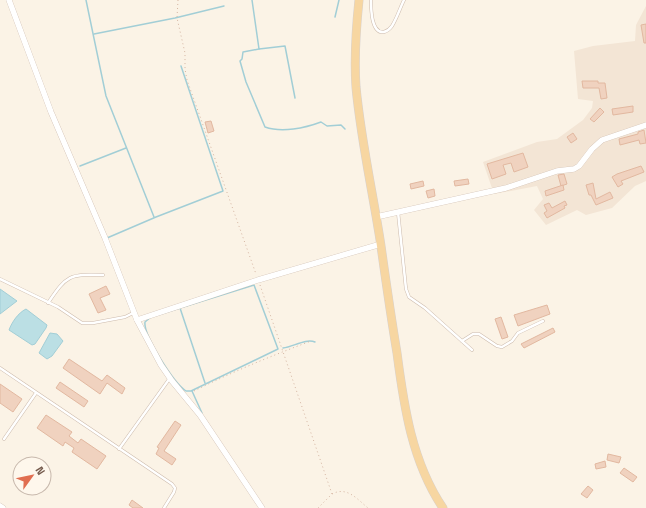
<svg xmlns="http://www.w3.org/2000/svg" width="646" height="508" viewBox="0 0 646 508" font-family="'Space Grotesk',sans-serif">
<style>
.residential{fill:#f3e5d5}
.water{fill:#bbdfe4;stroke:#a2ced6}
.lines{fill:none;stroke-linecap:round;stroke-linejoin:round}
.stream{stroke:#a2ced6;stroke-width:1.5}
.building{fill:#f0d2bf;stroke:#e2b8a0}
.lane-casing{stroke:#cdbbad;stroke-width:3.5}
.street-casing{stroke:#cdbbad;stroke-width:6}
.primary-casing{stroke:#d8d1cd;stroke-width:9}
.path{stroke:#d5b5a2;stroke-width:1;stroke-dasharray:1 3;stroke-linecap:butt}
.lane{stroke:#fff;stroke-width:2.5}
.street{stroke:#fff;stroke-width:5.5}
.primary{stroke:#f7d6a1;stroke-width:8}
</style>
<rect width="100%" height="100%" fill="#fbf3e6"/>
<!-- residential -->
<path class="residential" d="M646,6V181L635,186L612,208L586,215L577,210L546,225L534,210L543,199L537,186L494,194L483,162L537,142L557,139L583,120L592,108L593,101L578,99L574,51L593,46L635,41L636,25Z"/>
<!-- water -->
<g class="water">
<path d="M0,289L17,301L0,314Z"/>
<path d="M26,309L47,325L46,328L35,344L32,345L9,330C12,322 18,313 26,309Z"/>
<path d="M50,333L57,334L63,341L52,356L47,359L39,353Z"/>
</g>
<g class="lines">
<!-- stream -->
<g class="stream">
<path d="M86,0L106,96L154,217"/>
<path d="M252,0L259,49L285,46L295,98"/>
<path d="M335,17L339,0"/>
<path d="M94,34L175,18L224,6"/>
<path d="M259,49L243,52L242,59L240,61L246,82L265,127C282,133 305,128 321,122L327,126L341,125L345,129"/>
<path d="M80,166L126,148"/>
<path d="M107,238L156,217L223,191L181,66"/>
<path d="M254,285L278,349L191,391H186C174,383 143,335 145,322L151,317Z"/>
<path d="M180,308L205,383"/>
<path d="M283,348C293,347 306,338 315,342"/>
<path d="M192,391L202,413"/>
</g>
</g>
<!-- building -->
<g class="building">
<path d="M646,24V43H644L641,25Z"/>
<path d="M582,81H598V83H605L607,98L601,99L599,88H583Z"/>
<path d="M633,106V112L613,115L612,109Z"/>
<path d="M600,108L604,112L594,122L590,119Z"/>
<path d="M211,121L214,131L208,133L205,122Z"/>
<path d="M644,130L646,143L640,144L639,140L620,145L619,139L638,134V132Z"/>
<path d="M573,133L577,139L571,143L567,137Z"/>
<path d="M523,153L528,167L514,172L511,163L503,165L506,174L492,179L487,164Z"/>
<path d="M641,166L644,172L621,181L623,184L618,187L612,177L617,174Z"/>
<path d="M564,174L567,184L561,186L558,175Z"/>
<path d="M468,179L469,184L455,186L454,181Z"/>
<path d="M423,181L424,186L411,189L410,184Z"/>
<path d="M593,183L596,199L610,192L613,198L596,205L591,195H589L586,185Z"/>
<path d="M563,185L564,190L546,196L545,191Z"/>
<path d="M434,189L435,196L428,198L426,191Z"/>
<path d="M565,201L567,205L564,206L565,208L547,218L544,213L547,211L544,205L549,203L552,208Z"/>
<path d="M106,286L110,294L100,298L106,310L98,313L89,294Z"/>
<path d="M547,305L550,314L518,326L514,315Z"/>
<path d="M501,317L508,337L502,339L495,319Z"/>
<path d="M553,328L555,332L524,348L521,344Z"/>
<path d="M69,359L102,381L107,375L125,388L122,394L107,383L100,394L63,368Z"/>
<path d="M60,382L88,401L84,407L56,388Z"/>
<path d="M0,384L22,399L13,412L0,403Z"/>
<path d="M46,415L72,432L69,436L78,443L81,439L106,456L97,469L72,452L74,448L65,442L63,446L37,428Z"/>
<path d="M175,421L181,425L164,451L176,459L172,465L156,454L159,448L157,447Z"/>
<path d="M608,454L621,457L619,463L607,460Z"/>
<path d="M605,461L606,467L596,469L595,464Z"/>
<path d="M624,468L637,477L633,482L620,473Z"/>
<path d="M588,486L593,490L587,498L581,494Z"/>
<path d="M132,500L143,508H133L129,505Z"/>
</g>
<g class="lines">
<!-- lane casing -->
<g class="lane-casing">
<g id="lane">
<path d="M371,0C371,8 371,34 384,32C387,31 390,29 392,26C397,18 400,8 404,0"/>
<path d="M398,212L406,289L409,297L425,308L472,350"/>
<path d="M0,279L58,307L82,323H93L125,317L133,313"/>
<path d="M48,303C67,275 69,274 103,275"/>
<path d="M462,341L473,334H479L497,346L502,347L512,341L518,333L543,321"/>
<path d="M0,368L172,484L175,488L174,492L164,508"/>
<path d="M4,439L36,393"/>
<path d="M119,449L170,378"/>
</g>
</g>
<!-- street casing -->
<g class="street-casing">
<g id="street">
<path d="M9,0L51,112L105,238L137,320L161,365L172,381L200,415L262,508"/>
<path d="M376,217L506,188L557,171L574,169L579,166L592,149L602,140L646,125"/>
<path d="M137,320L258,280L381,244"/>
<path d="M0,506L3,508"/>
</g>
</g>
<!-- primary casing -->
<g class="primary-casing">
<path id="primary" d="M359,0C356,29 354,58 356,87C361,141 373,193 381,246C386,282 391,317 397,353C404,407 412,462 443,508"/>
</g>
<!-- path -->
<g class="path">
<path d="M178,0L177,18L185,53V69L187,80L256,274"/>
<path d="M260,285L332,494L318,508"/>
<path d="M194,391C232,372 271,356 311,341"/>
<path d="M332,494C347,486 357,499 368,508"/>
</g>
<!-- lane -->
<use href="#lane" class="lane"/>
<!-- street -->
<use href="#street" class="street"/>
<!-- primary -->
<use href="#primary" class="primary"/>
</g>
<!-- north arrow -->
<g transform="translate(32 476) rotate(57)"><circle r="19" fill="#fef7ec" stroke="#c7b8ac"/>
<path d="M0-3L7 15L0 10L-7 15Z" fill="#e16e50"/>
<text y="-6" font-size="11" font-weight="bold" text-anchor="middle" fill="#745a4c">N</text>
</g>
</svg>
